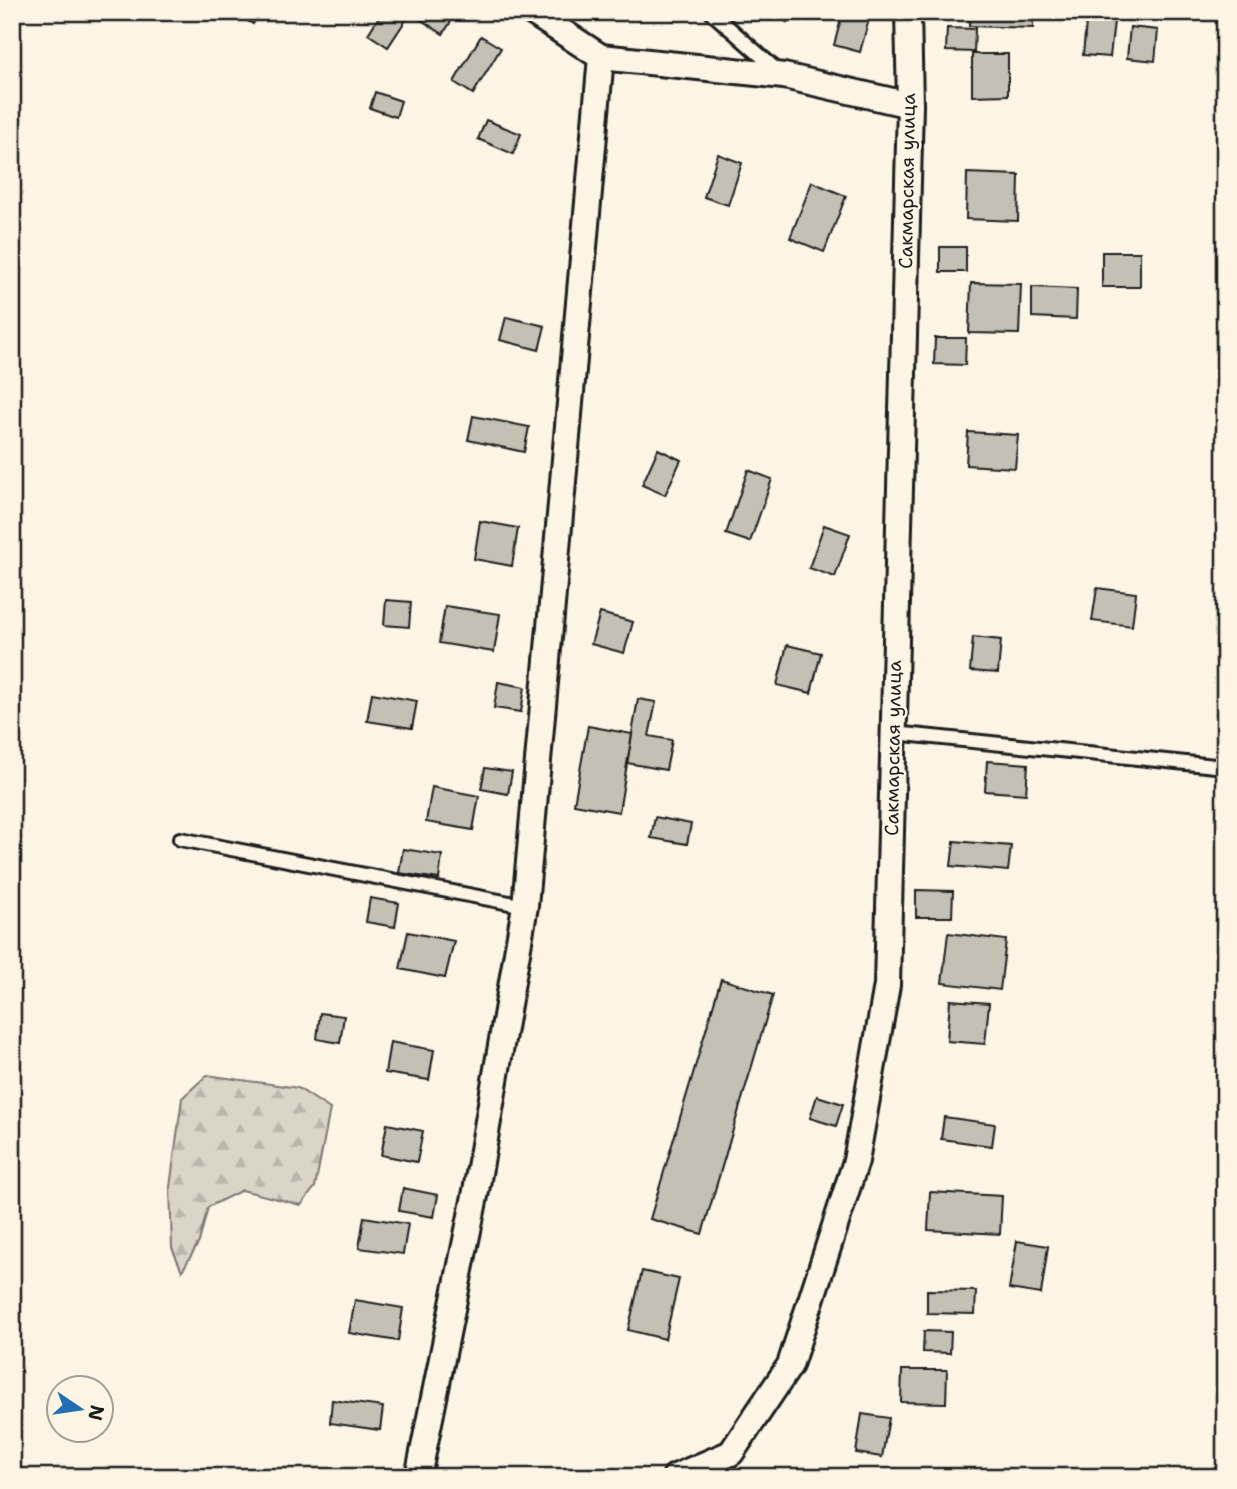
<svg xmlns="http://www.w3.org/2000/svg" width="1237" height="1489" viewBox="0 0 1237 1489" font-family="'Shantell Sans',sans-serif">
<style>
.forest{fill:url(#forest-firs);stroke:#7c7872;stroke-width:2}
.building{fill:#c4c0b3;stroke:#1c1c1c;stroke-width:2}
.lines{fill:none;stroke-linecap:round;stroke-linejoin:round}
.lane-casing{stroke:#1c1c1c;stroke-width:18}
.street-casing{stroke:#1c1c1c;stroke-width:30}
.lane{stroke:#fcf5e5;stroke-width:12}
.street{stroke:#fcf5e5;stroke-width:24}
.labels{text-anchor:middle;dominant-baseline:central;stroke-width:5;stroke-linejoin:round;paint-order:stroke}
.street-label{font-size:19px;fill:#1c1c1c;stroke:#fcf5e5}
</style>
<defs>
<pattern id="forest-firs" width="22" height="20" patternUnits="userSpaceOnUse" patternTransform="scale(1.75)"><rect width="22" height="20" fill="#dbd5c8"/><path d="M5 1l3.5 6h-7zM16 11l3.5 6h-7z" fill="#bbb6ab"/></pattern>
</defs>
<rect width="100%" height="100%" fill="#fcf5e5"/>
<filter id="ink" filterUnits="userSpaceOnUse"><feTurbulence type="fractalNoise" baseFrequency=".0143" numOctaves="2"/><feDisplacementMap in="SourceGraphic" scale="14" xChannelSelector="R" yChannelSelector="G"/><feConvolveMatrix kernelMatrix="1 2 1 2 8 2 1 2 1" color-interpolation-filters="sRGB"/></filter>
<g filter="url(#ink)">
<!-- forest -->
<path class="forest" d="M207,1075L298,1088L330,1109L315,1187L301,1205L242,1190L208,1207L199,1242L182,1271L172,1248L170,1187L182,1098Z"/>
<!-- building -->
<g class="building">
<path d="M242,12H259L253,24L239,16Z"/>
<path d="M382,12H411L388,47L368,34Z"/>
<path d="M422,12H457L443,34L418,18Z"/>
<path d="M769,12H792L787,22Z"/>
<path d="M843,12H871L860,52L834,45Z"/>
<path d="M970,12H1033V28L969,26Z"/>
<path d="M1087,12H1115L1110,57L1083,55Z"/>
<path d="M1130,27L1158,30L1155,61L1127,58Z"/>
<path d="M947,28L975,29L974,52L946,51Z"/>
<path d="M481,36L501,48L473,94L454,82Z"/>
<path d="M972,54H1008V95L972,96Z"/>
<path d="M375,92L401,101L396,117L370,108Z"/>
<path d="M486,120L521,134L513,154L478,139Z"/>
<path d="M718,154L742,163L728,205L704,197Z"/>
<path d="M967,173L1019,175L1018,221L966,219Z"/>
<path d="M812,182L846,196L824,252L790,238Z"/>
<rect x="940" y="247" width="26" height="25"/>
<rect x="1102" y="252" width="38" height="35"/>
<path d="M971,283L1021,284L1019,334L969,333Z"/>
<path d="M1032,287L1077,289L1076,319L1032,317Z"/>
<path d="M506,317L545,326L539,350L500,340Z"/>
<path d="M935,338H966L965,365L934,364Z"/>
<path d="M473,416L529,427L524,452L468,440Z"/>
<path d="M968,432L1018,435L1015,468L966,465Z"/>
<path d="M658,449L681,460L665,495L642,485Z"/>
<path d="M748,470L772,479L750,542L726,534Z"/>
<path d="M480,521L518,528L512,566L474,559Z"/>
<path d="M824,525L850,534L835,577L809,568Z"/>
<path d="M1097,588L1136,593L1132,626L1092,621Z"/>
<path d="M386,600L411,602L409,627L384,625Z"/>
<path d="M445,606L500,614L494,652L439,643Z"/>
<path d="M600,613L633,622L624,653L591,644Z"/>
<path d="M973,637L1001,640L998,673L970,671Z"/>
<path d="M787,645L821,653L811,693L777,685Z"/>
<path d="M498,682L525,687L521,712L494,708Z"/>
<path d="M372,693L417,701L412,728L367,721Z"/>
<path d="M638,699L656,702L649,736L672,740L666,770L627,763Z"/>
<path d="M588,726L632,734L619,812L574,804Z"/>
<path d="M987,761L1028,764L1026,794L985,791Z"/>
<path d="M485,768L512,772L508,794L481,789Z"/>
<path d="M432,787L479,796L473,830L426,822Z"/>
<path d="M655,817L691,824L687,844L651,838Z"/>
<path d="M954,841L1011,846L1008,871L951,866Z"/>
<path d="M403,849L442,855L439,879L399,873Z"/>
<path d="M916,890L953,891L952,917H916Z"/>
<path d="M370,898L399,903L395,927L366,922Z"/>
<path d="M408,932L454,941L445,978L400,969Z"/>
<path d="M948,933L1006,940L1000,990L942,983Z"/>
<path d="M721,979L773,995L702,1234L650,1219Z"/>
<path d="M950,1000L989,1003L985,1044L947,1041Z"/>
<path d="M320,1013L344,1016L340,1043L317,1039Z"/>
<path d="M390,1042L434,1050L429,1080L385,1073Z"/>
<path d="M817,1096L843,1104L836,1126L810,1118Z"/>
<path d="M944,1117L995,1124L992,1146L941,1139Z"/>
<path d="M387,1124L423,1131L417,1162L381,1155Z"/>
<path d="M403,1188L438,1195L434,1217L399,1211Z"/>
<path d="M930,1192L1002,1196L1000,1234L928,1230Z"/>
<path d="M364,1217L408,1224L403,1254L359,1248Z"/>
<path d="M1017,1241L1048,1246L1041,1294L1009,1289Z"/>
<path d="M642,1271L679,1279L665,1339L628,1330Z"/>
<path d="M927,1290L976,1291L975,1314L927,1313Z"/>
<path d="M355,1300L403,1308L398,1341L349,1333Z"/>
<path d="M924,1331L951,1332L950,1353L923,1352Z"/>
<path d="M902,1370H947L946,1403L901,1402Z"/>
<path d="M332,1400L383,1407L380,1430L330,1423Z"/>
<path d="M862,1414L889,1418L882,1457L856,1453Z"/>
</g>
<g class="lines">
<!-- lane casing -->
<g class="lane-casing">
<g id="lane">
<path d="M711,12L779,72"/>
<path d="M894,733L1225,767"/>
<path d="M180,839L525,906"/>
</g>
</g>
<!-- street casing -->
<g class="street-casing">
<g id="street">
<path d="M532,12L601,57"/>
<path d="M418,1477L476,1191L525,906L601,57L784,76L910,105"/>
<path d="M675,1477L731,1453L790,1365L856,1161L887,985L910,105L908,12"/>
</g>
</g>
<!-- lane -->
<use href="#lane" class="lane"/>
<!-- street -->
<use href="#street" class="street"/>
</g>
</g>
<g class="labels">
<!-- street labels -->
<g class="street-label">
<text transform="translate(907 181) rotate(-89)">Сакмарская улица</text>
<text transform="translate(893 748) rotate(-89)">Сакмарская улица</text>
</g>
</g>
<!-- margin -->
<rect width="1237" height="1489" fill="none" stroke="#fcf5e5" stroke-width="42"/>
<rect x="21" y="21" width="1195" height="1447" fill="none" stroke="#1c1c1c" stroke-width="2.5" filter="url(#ink)"/>
<!-- north arrow -->
<g transform="translate(80 1409) rotate(103)"><circle r="33" fill="#fcf5e5" stroke="#a29e95" stroke-width="2"/>
<path d="M0-5L12 26L0 18L-12 26Z" fill="#1f6fb2"/>
<text y="-10" font-size="19" font-weight="bold" text-anchor="middle" fill="#1c1c1c">N</text>
</g>
</svg>
